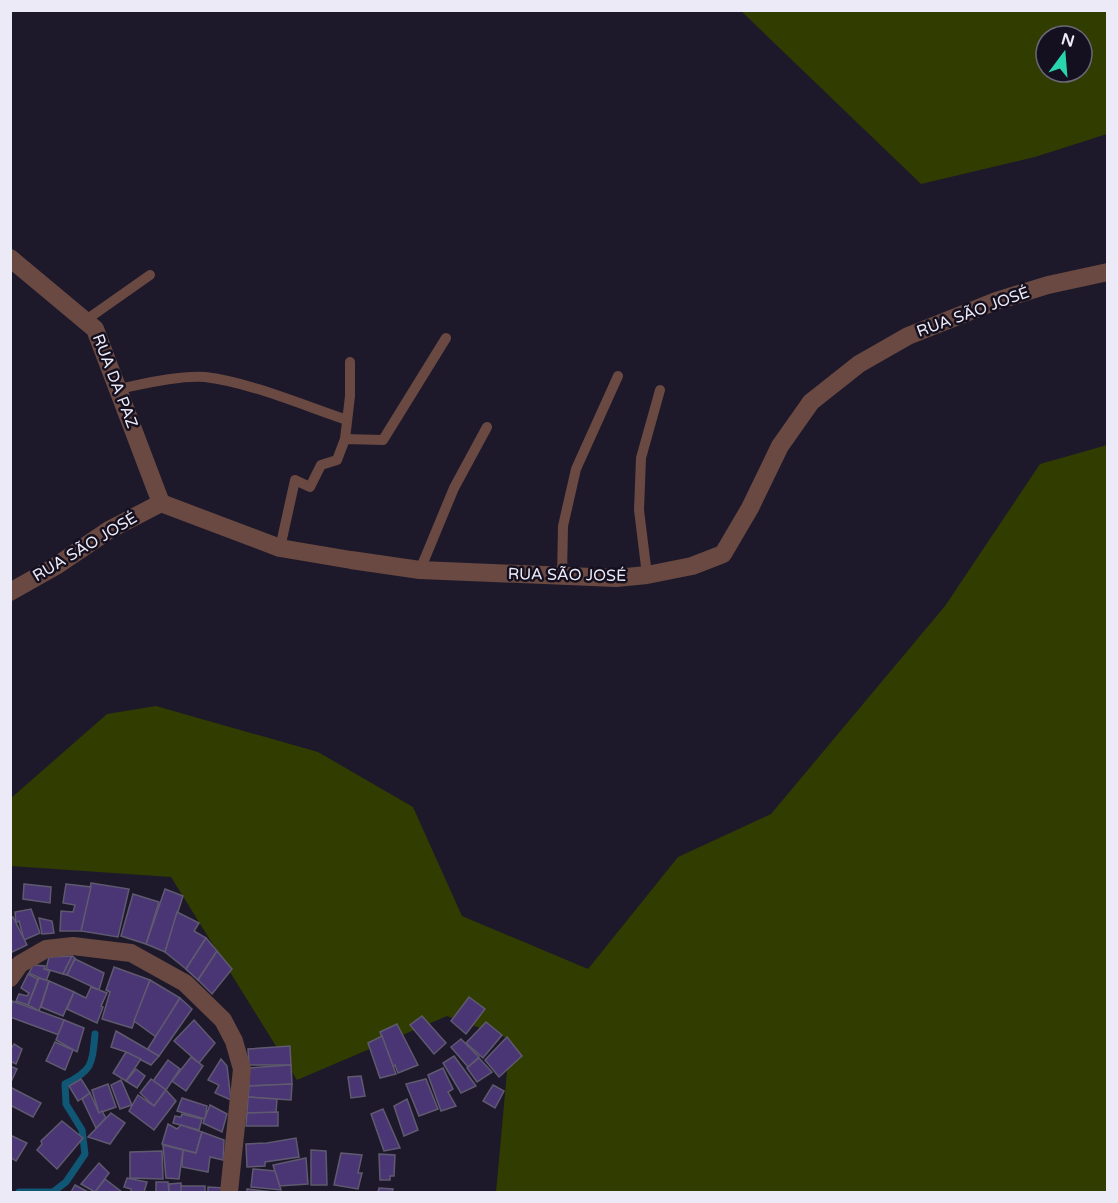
<svg xmlns="http://www.w3.org/2000/svg" width="1118" height="1203" viewBox="0 0 1118 1203" font-family="'Varela Round',sans-serif">
<style>
.green{fill:#303c00;fill-rule:evenodd}
.lines{fill:none;stroke-linecap:round;stroke-linejoin:round}
.stream{stroke:#105675;stroke-width:7}
.building{fill:#4a3674;stroke:#5f5a6f;stroke-width:1.5}
.service{stroke:#694941;stroke-width:10}
.minor{stroke:#694941;stroke-width:18}
.labels{text-anchor:middle;dominant-baseline:central;stroke-width:5;stroke-linejoin:round;paint-order:stroke}
.street-label{font-size:16px;fill:#eceaf6;stroke:#141020}
</style>
<rect width="100%" height="100%" fill="#1d192a"/>
<!-- green -->
<g class="green">
<path d="M741,11H1107V134L1035,157L921,184ZM1046,36H1082V72H1046Z"/>
<path d="M1107,445V1192H496L510,1039L447,1016L297,1080L171,877L11,866L10,799L107,714L156,706L318,752L413,807L462,916L588,969L678,857L771,814L945,606L1040,464Z"/>
</g>
<g class="lines">
<!-- stream -->
<path class="stream" d="M19,1192H53L66,1182L85,1154L82,1130L66,1104L65,1084C93,1070 92,1064 95,1034"/>
</g>
<!-- building -->
<g class="building">
<path d="M91,883L129,889L118,937L81,931Z"/>
<path d="M24,884L51,887L50,903L23,899Z"/>
<path d="M66,884L91,887L81,931H60L61,911L73,912L75,905L63,903Z"/>
<path d="M165,889L183,896L165,952L146,944Z"/>
<path d="M133,894L159,902L146,944L121,936Z"/>
<path d="M31,909L40,933L24,940L19,921L16,923L15,912Z"/>
<path d="M177,912L199,923L194,931L206,938L186,969L165,952Z"/>
<path d="M13,917L27,945L10,953V918Z"/>
<path d="M39,918L52,921L54,933L42,934Z"/>
<path d="M206,938L217,951L198,980L186,969Z"/>
<path d="M217,951L232,969L212,994L198,980Z"/>
<path d="M72,956L63,974L46,969L49,957Z"/>
<path d="M72,956L75,958L67,975L63,974Z"/>
<path d="M75,959L104,973L99,990L67,975Z"/>
<path d="M33,965L45,966L44,969L50,971L46,981L29,973Z"/>
<path d="M114,967L150,980L132,1028L102,1019L110,992L106,990Z"/>
<path d="M28,974L38,979L28,1005L16,1001L19,994L27,996L29,993L21,988Z"/>
<path d="M39,978L49,981L39,1011L28,1005Z"/>
<path d="M150,980L180,998L156,1037L134,1021Z"/>
<path d="M49,981L74,992L63,1016L41,1007Z"/>
<path d="M91,987L107,993L101,1006L103,1007L97,1023L67,1009L74,992L86,998Z"/>
<path d="M469,997L485,1009L466,1034L451,1021Z"/>
<path d="M180,998L192,1009L159,1056L147,1050Z"/>
<path d="M12,1001L64,1020L59,1035L10,1017Z"/>
<path d="M422,1016L446,1043L434,1054L410,1025Z"/>
<path d="M64,1020L84,1028L77,1052L56,1040Z"/>
<path d="M194,1020L215,1043L199,1063L174,1041Z"/>
<path d="M486,1022L502,1035L483,1058L466,1043Z"/>
<path d="M397,1024L418,1065L398,1073L395,1065L393,1067L380,1032Z"/>
<path d="M116,1031L159,1056L151,1065L126,1052L111,1047Z"/>
<path d="M382,1036L396,1074L380,1078L368,1043Z"/>
<path d="M507,1037L522,1056L499,1077L485,1060Z"/>
<path d="M461,1039L479,1057L468,1067L451,1047Z"/>
<path d="M55,1042L73,1050L65,1070L46,1061Z"/>
<path d="M14,1044L22,1049L16,1064L10,1061V1051Z"/>
<path d="M290,1046L291,1065H249L248,1049Z"/>
<path d="M126,1052L141,1059L126,1081L113,1073Z"/>
<path d="M454,1056L476,1086L461,1093L443,1063Z"/>
<path d="M191,1057L203,1066L186,1091L172,1081Z"/>
<path d="M479,1058L492,1072L477,1082L467,1068Z"/>
<path d="M221,1059L227,1066L231,1100L215,1093L219,1085L208,1080Z"/>
<path d="M168,1060L180,1069L166,1090L153,1081Z"/>
<path d="M291,1065L292,1084L249,1086L248,1068Z"/>
<path d="M10,1066L17,1069L10,1084Z"/>
<path d="M443,1068L453,1089L448,1092L456,1106L441,1111L428,1075Z"/>
<path d="M136,1069L145,1076L137,1088L126,1081Z"/>
<path d="M361,1076L365,1096L351,1098L348,1077Z"/>
<path d="M81,1079L90,1093L78,1101L69,1086Z"/>
<path d="M151,1079L166,1090L154,1106L140,1093Z"/>
<path d="M426,1079L438,1109L419,1116L406,1084Z"/>
<path d="M121,1080L132,1105L120,1109L111,1085Z"/>
<path d="M108,1084L116,1107L99,1113L92,1090Z"/>
<path d="M292,1084L291,1100L248,1097L249,1086Z"/>
<path d="M493,1085L504,1091L495,1108L483,1101Z"/>
<path d="M10,1087L41,1103L33,1117L10,1105Z"/>
<path d="M166,1090L176,1101L154,1130L129,1111L138,1095L154,1106Z"/>
<path d="M90,1093L99,1113L102,1111L106,1118L96,1128L82,1099Z"/>
<path d="M248,1097L277,1099L276,1113H247Z"/>
<path d="M182,1098L207,1106L205,1119L177,1111Z"/>
<path d="M407,1099L418,1130L404,1136L394,1106Z"/>
<path d="M210,1105L227,1114L222,1132L203,1123Z"/>
<path d="M383,1109L400,1148L384,1151L371,1114Z"/>
<path d="M278,1112V1126H246L247,1113Z"/>
<path d="M111,1113L125,1123L110,1144L88,1137Z"/>
<path d="M182,1114L202,1119L199,1130L173,1123L175,1116L181,1117Z"/>
<path d="M62,1121L83,1138L57,1169L37,1150L42,1144L41,1141Z"/>
<path d="M168,1124L177,1129L181,1125L202,1132L196,1153L162,1144Z"/>
<path d="M202,1132L224,1140L223,1160L210,1157L208,1172L182,1167L183,1150L196,1153Z"/>
<path d="M10,1135L27,1143L16,1161L10,1157Z"/>
<path d="M296,1138L299,1157L265,1162V1166L247,1167L246,1144L267,1143Z"/>
<path d="M163,1145L183,1150L179,1179L166,1178Z"/>
<path d="M311,1150L326,1151L327,1185H311Z"/>
<path d="M162,1151L163,1179L130,1178V1152Z"/>
<path d="M341,1153L362,1155L358,1173H362L358,1189L334,1185Z"/>
<path d="M379,1154L395,1155L394,1176H390V1180H380Z"/>
<path d="M306,1158L308,1184L279,1186L273,1165Z"/>
<path d="M99,1163L109,1173L95,1192L81,1184Z"/>
<path d="M253,1169L275,1171L281,1190L251,1187Z"/>
<path d="M127,1178L147,1182L144,1192H131V1189L124,1187Z"/>
<path d="M105,1179L122,1192H95Z"/>
<path d="M156,1182H168L169,1192H156Z"/>
<path d="M181,1183L182,1192H169V1184Z"/>
<path d="M75,1185L88,1192H71Z"/>
<rect x="181" y="1186" width="24" height="6"/>
<path d="M208,1187L224,1188L225,1192H208Z"/>
<path d="M379,1188L393,1189L392,1192H378Z"/>
<path d="M247,1189L273,1192H247Z"/>
</g>
<g class="lines">
<!-- service -->
<g class="service">
<path d="M86,320L150,275"/>
<path d="M118,389C143,384 180,375 205,377C249,382 305,406 347,420"/>
<path d="M345,439L350,396V362"/>
<path d="M280,548L295,480L310,487L321,465L337,460L345,439L383,440L446,338"/>
<path d="M420,570L454,488L487,427"/>
<path d="M647,575L639,510L641,458L660,390"/>
<path d="M562,577L563,526L576,469L618,376"/>
</g>
<!-- minor -->
<g class="minor">
<path d="M10,258L95,329L161,503"/>
<path d="M10,592L56,566L109,530L161,503L280,548L351,560L420,570L616,578L647,575L692,566L723,554L750,508L780,446L811,402L859,364L908,336L996,301L1048,285L1108,272"/>
<path d="M10,978L20,964L46,949L73,946L131,953L185,983L223,1020L234,1041L242,1069L229,1192"/>
</g>
</g>
<g class="labels">
<!-- street labels -->
<g class="street-label">
<text transform="translate(973 312) rotate(-20)">RUA SÃO JOSÉ</text>
<text transform="translate(115 381) rotate(69)">RUA DA PAZ</text>
<text transform="translate(85 547) rotate(-31)">RUA SÃO JOSÉ</text>
<text transform="translate(567 575) rotate(1)">RUA SÃO JOSÉ</text>
</g>
</g>
<!-- border -->
<rect width="1118" height="1203" fill="none" stroke="#eceaf6" stroke-width="24"/>
<!-- north arrow -->
<g transform="translate(1064 54) rotate(16)"><circle r="28" fill="#141020" stroke="#6a6776" stroke-width="1.5"/>
<path d="M0-4.5L10 22L0 15L-10 22Z" fill="#29d5ad"/>
<text y="-9" font-size="16" font-weight="bold" text-anchor="middle" fill="#eceaf6">N</text>
</g>
</svg>
